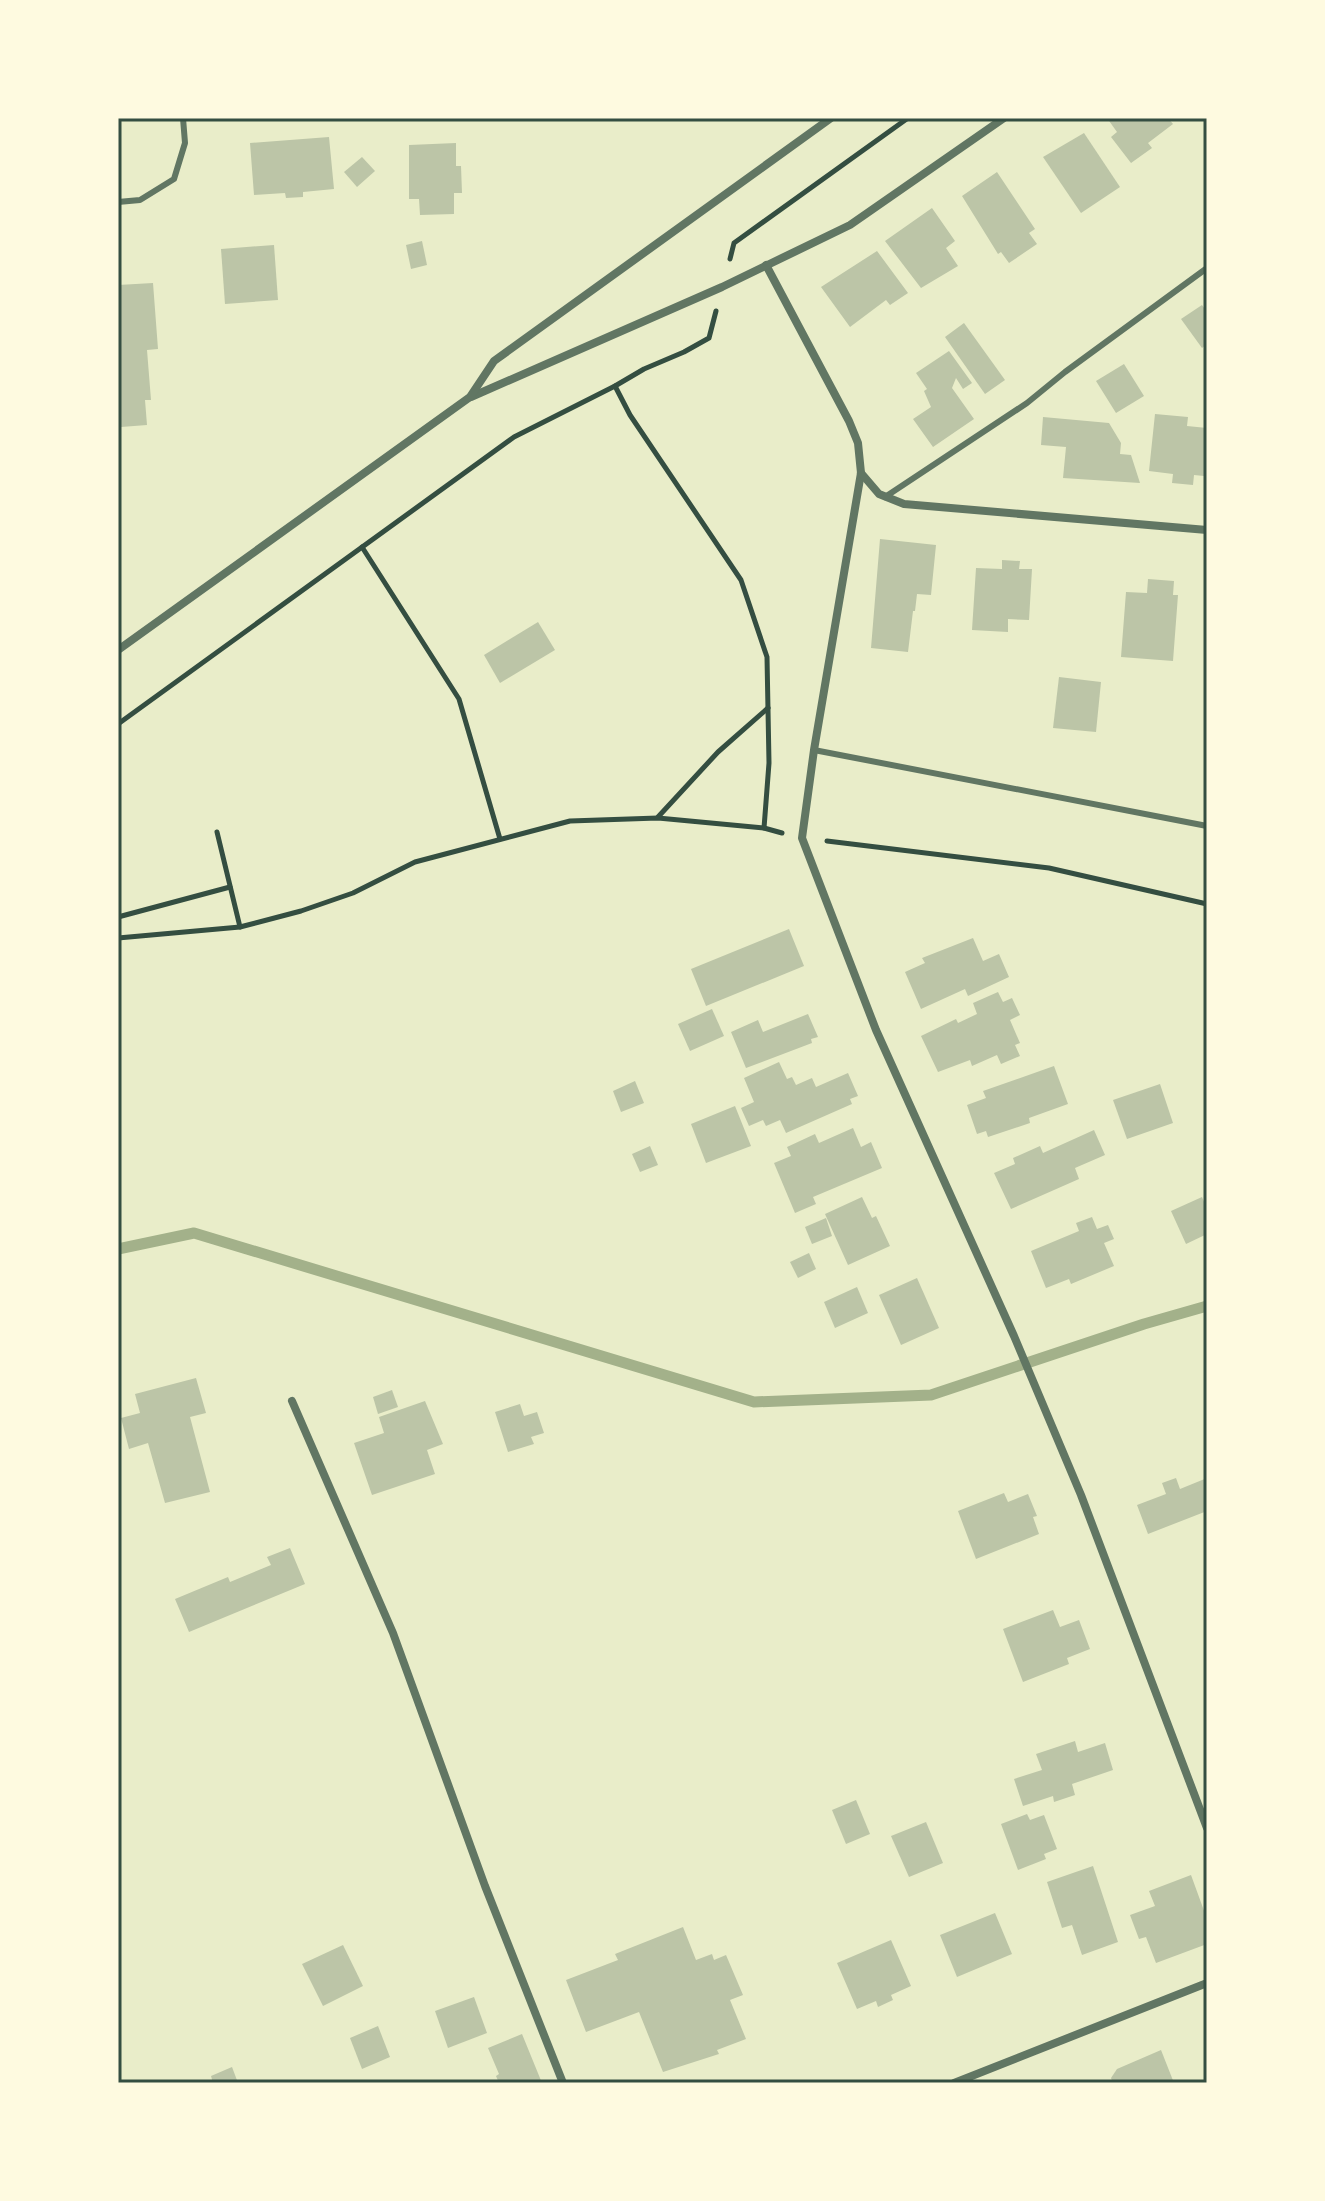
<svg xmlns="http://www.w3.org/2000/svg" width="1325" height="2201" viewBox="0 0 1325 2201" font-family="Barlow,sans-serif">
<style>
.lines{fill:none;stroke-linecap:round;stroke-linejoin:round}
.stream{stroke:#a3b18a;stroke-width:11}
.building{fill:#bcc5a7}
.path{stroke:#344e41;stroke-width:5}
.service{stroke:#617663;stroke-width:6}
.minor{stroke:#617663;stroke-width:8}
.neatline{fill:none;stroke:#344e41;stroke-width:3}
</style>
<rect width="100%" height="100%" fill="#e9edc9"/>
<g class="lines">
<!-- stream -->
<path class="stream" d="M118,1249L194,1233L754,1402L931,1395L1144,1324L1207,1306"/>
</g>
<!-- building -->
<g class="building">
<path d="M1107,118H1168L1173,124L1148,143L1152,148L1131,163L1111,137L1117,132Z"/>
<path d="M1084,133L1120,187L1081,213L1043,157Z"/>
<path d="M329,137L334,189L303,192V197L286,198L285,193L254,195L250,143Z"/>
<path d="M456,143V166H461L462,193H454V214L420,215L419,199H409V145Z"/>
<path d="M362,157L375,171L357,187L344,172Z"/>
<path d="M997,172L1035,229L1029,233L1037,244L1009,263L1001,252L998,254L962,196Z"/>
<path d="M932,208L955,241L946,248L958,266L921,288L885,241Z"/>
<path d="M422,241L427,265L411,269L406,245Z"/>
<path d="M274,245L278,300L225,304L221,249Z"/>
<path d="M877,251L908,293L890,305L886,300L850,327L821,287Z"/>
<path d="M153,283L158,349L147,350L151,400H145L147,425L121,427L118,400V285Z"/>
<path d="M1202,305L1207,312V344L1202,348L1181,319Z"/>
<path d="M964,323L1005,380L985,394L945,337Z"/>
<path d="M949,351L972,383L963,389L956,378L952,388L974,419L933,447L913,419L931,407L924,391L927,389L916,373Z"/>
<path d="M1124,364L1144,396L1116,413L1096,381Z"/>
<path d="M1155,414L1188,417L1187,426L1207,428L1204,476L1194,475L1193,485L1172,483L1173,474L1149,471Z"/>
<path d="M1043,417L1109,423L1121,443L1120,454L1131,455L1140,483L1063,478L1066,447L1041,445Z"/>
<path d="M880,539L936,545L931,595L917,594L915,611H913L908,652L871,648Z"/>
<path d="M1002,560L1020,561L1019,569H1032L1029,620L1008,619V632L972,630L976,568L1002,569Z"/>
<path d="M1148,579L1174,581L1173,595H1178L1173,661L1121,657L1126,592L1147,593Z"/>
<path d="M538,622L555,650L500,683L484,655Z"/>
<path d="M1059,677L1101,682L1096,732L1053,728Z"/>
<path d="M789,929L804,966L706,1006L691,969Z"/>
<path d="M973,938L983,961L999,954L1009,977L968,996L965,989L921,1009L905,972L925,963L922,958Z"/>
<path d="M998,992L1003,1002L1012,998L1020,1015L1010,1020L1020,1043L1015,1045L1020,1056L1001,1064L997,1055L972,1066L970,1060L938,1072L921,1036L956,1019L958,1023L977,1014L973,1003Z"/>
<path d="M712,1009L724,1036L690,1051L678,1024Z"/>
<path d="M808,1014L818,1037L811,1039L812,1043L746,1068L731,1032L758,1020L763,1032Z"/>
<path d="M779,1062L787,1079L792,1077L796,1085L812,1078L816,1087L848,1073L858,1096L850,1099L852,1104L786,1133L780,1120L766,1126L763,1120L749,1126L741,1108L754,1102L744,1078Z"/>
<path d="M1054,1066L1068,1104L1029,1118L1030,1123L988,1137L986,1131L977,1134L967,1105L986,1098L983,1091Z"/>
<path d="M635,1081L644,1103L621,1112L613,1091Z"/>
<path d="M1160,1084L1173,1123L1127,1139L1113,1100Z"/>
<path d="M735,1106L751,1146L706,1163L691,1124Z"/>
<path d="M853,1128L861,1147L871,1142L882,1168L813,1197L816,1204L795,1213L774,1163L791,1156L787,1147L815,1134L819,1143Z"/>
<path d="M1094,1130L1105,1155L1075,1168L1079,1179L1011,1209L994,1173L1015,1164L1013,1158L1040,1146L1043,1153Z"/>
<path d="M650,1146L658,1165L640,1172L632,1154Z"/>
<path d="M862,1197L872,1218L876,1216L890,1246L848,1265L825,1214Z"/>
<path d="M1202,1197L1207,1209V1234L1186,1244L1171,1211Z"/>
<path d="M1092,1217L1097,1229L1108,1225L1114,1239L1104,1243L1114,1266L1071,1284L1069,1279L1046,1288L1031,1251L1079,1231L1076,1223Z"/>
<path d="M826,1218L832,1236L812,1244L805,1227Z"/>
<path d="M809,1253L816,1269L798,1278L790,1262Z"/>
<path d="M917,1278L939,1328L901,1345L879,1295Z"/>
<path d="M857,1287L868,1313L835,1328L824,1302Z"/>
<path d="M196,1378L206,1413L190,1417L210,1492L165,1503L148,1443L129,1449L121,1418L140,1413L135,1394Z"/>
<path d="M392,1390L398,1407L378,1414L373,1397Z"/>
<path d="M425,1401L443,1444L427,1450L435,1474L372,1495L354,1443L384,1433L379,1417Z"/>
<path d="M520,1404L524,1416L537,1412L544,1433L531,1437L534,1444L508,1452L495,1412Z"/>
<path d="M1176,1478L1180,1489L1207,1478V1511L1148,1534L1137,1505L1166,1494L1162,1483Z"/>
<path d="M1004,1493L1008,1502L1028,1494L1037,1516L1033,1517L1039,1534L976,1559L958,1511Z"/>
<path d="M290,1548L305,1584L189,1632L175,1599L228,1577L230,1582L271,1565L267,1557Z"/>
<path d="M1053,1610L1060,1627L1079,1620L1090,1649L1067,1658L1069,1664L1023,1682L1003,1629Z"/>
<path d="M1075,1741L1078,1752L1105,1743L1113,1770L1072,1784L1075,1795L1054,1802L1053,1796L1023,1806L1014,1779L1042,1770L1036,1754Z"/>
<path d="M856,1800L870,1834L846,1844L832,1810Z"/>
<path d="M1027,1814L1030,1820L1044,1815L1057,1849L1044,1854L1046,1859L1018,1870L1001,1824Z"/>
<path d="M926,1822L943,1863L909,1877L891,1836Z"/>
<path d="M1093,1866L1118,1942L1082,1955L1072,1925L1062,1928L1047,1882Z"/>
<path d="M1191,1875L1207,1919V1944L1156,1963L1146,1937L1139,1939L1130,1915L1155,1906L1149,1891Z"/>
<path d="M995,1913L1012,1954L957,1977L940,1935Z"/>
<path d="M683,1927L696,1960L712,1954L714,1960L726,1955L743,1995L730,2000L746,2039L717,2050L719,2054L663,2072L639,2012L586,2032L566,1980L618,1960L615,1954Z"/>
<path d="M891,1940L911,1986L891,1995L893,2000L878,2007L876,2001L857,2009L837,1963Z"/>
<path d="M343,1945L363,1986L323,2006L302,1964Z"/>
<path d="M474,1997L487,2033L448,2048L435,2011Z"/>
<path d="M378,2026L390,2057L362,2069L350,2038Z"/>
<path d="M522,2034L542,2083H499L496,2076L499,2074L488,2048Z"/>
<path d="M1161,2050L1174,2083H1113L1111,2078L1117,2069Z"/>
<path d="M232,2067L238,2083H213L211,2076Z"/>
</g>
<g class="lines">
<!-- path -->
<g class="path">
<path d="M730,259L734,243L908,118"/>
<path d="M615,386L630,415L741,580L767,657L769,763L764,828"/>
<path d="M362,547L459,699L500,839"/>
<path d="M118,724L514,437L615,386L644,369L684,352L709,338L716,311"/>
<path d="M658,817L718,752L768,708"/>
<path d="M217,832L240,927"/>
<path d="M827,841L1049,868L1207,904"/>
<path d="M118,917L230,887"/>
<path d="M118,938L240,927L301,911L353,893L415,862L570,821L658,818L764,828L782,833"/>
</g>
<!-- service -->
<g class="service">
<path d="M118,202L140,200L174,179L185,143L183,118"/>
<path d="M885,497L1027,403L1065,372L1207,268"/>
<path d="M814,750L1207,826"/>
</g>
<!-- minor -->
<g class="minor">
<path d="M766,265L849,421L858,443L861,473L814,750L802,838L876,1030L1014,1336L1081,1495L1207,1828"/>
<path d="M471,397L722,287L850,225L1004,118"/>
<path d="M861,473L879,494L904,504L1207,530"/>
<path d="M118,650L470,397L494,361L831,118"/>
<path d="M292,1401L393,1633L485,1886L563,2083"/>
<path d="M954,2083L1207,1983"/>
</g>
</g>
<!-- border -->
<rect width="1325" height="2201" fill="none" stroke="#fefae0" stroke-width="240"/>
<rect x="120" y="120" width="1085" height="1961" class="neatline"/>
</svg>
